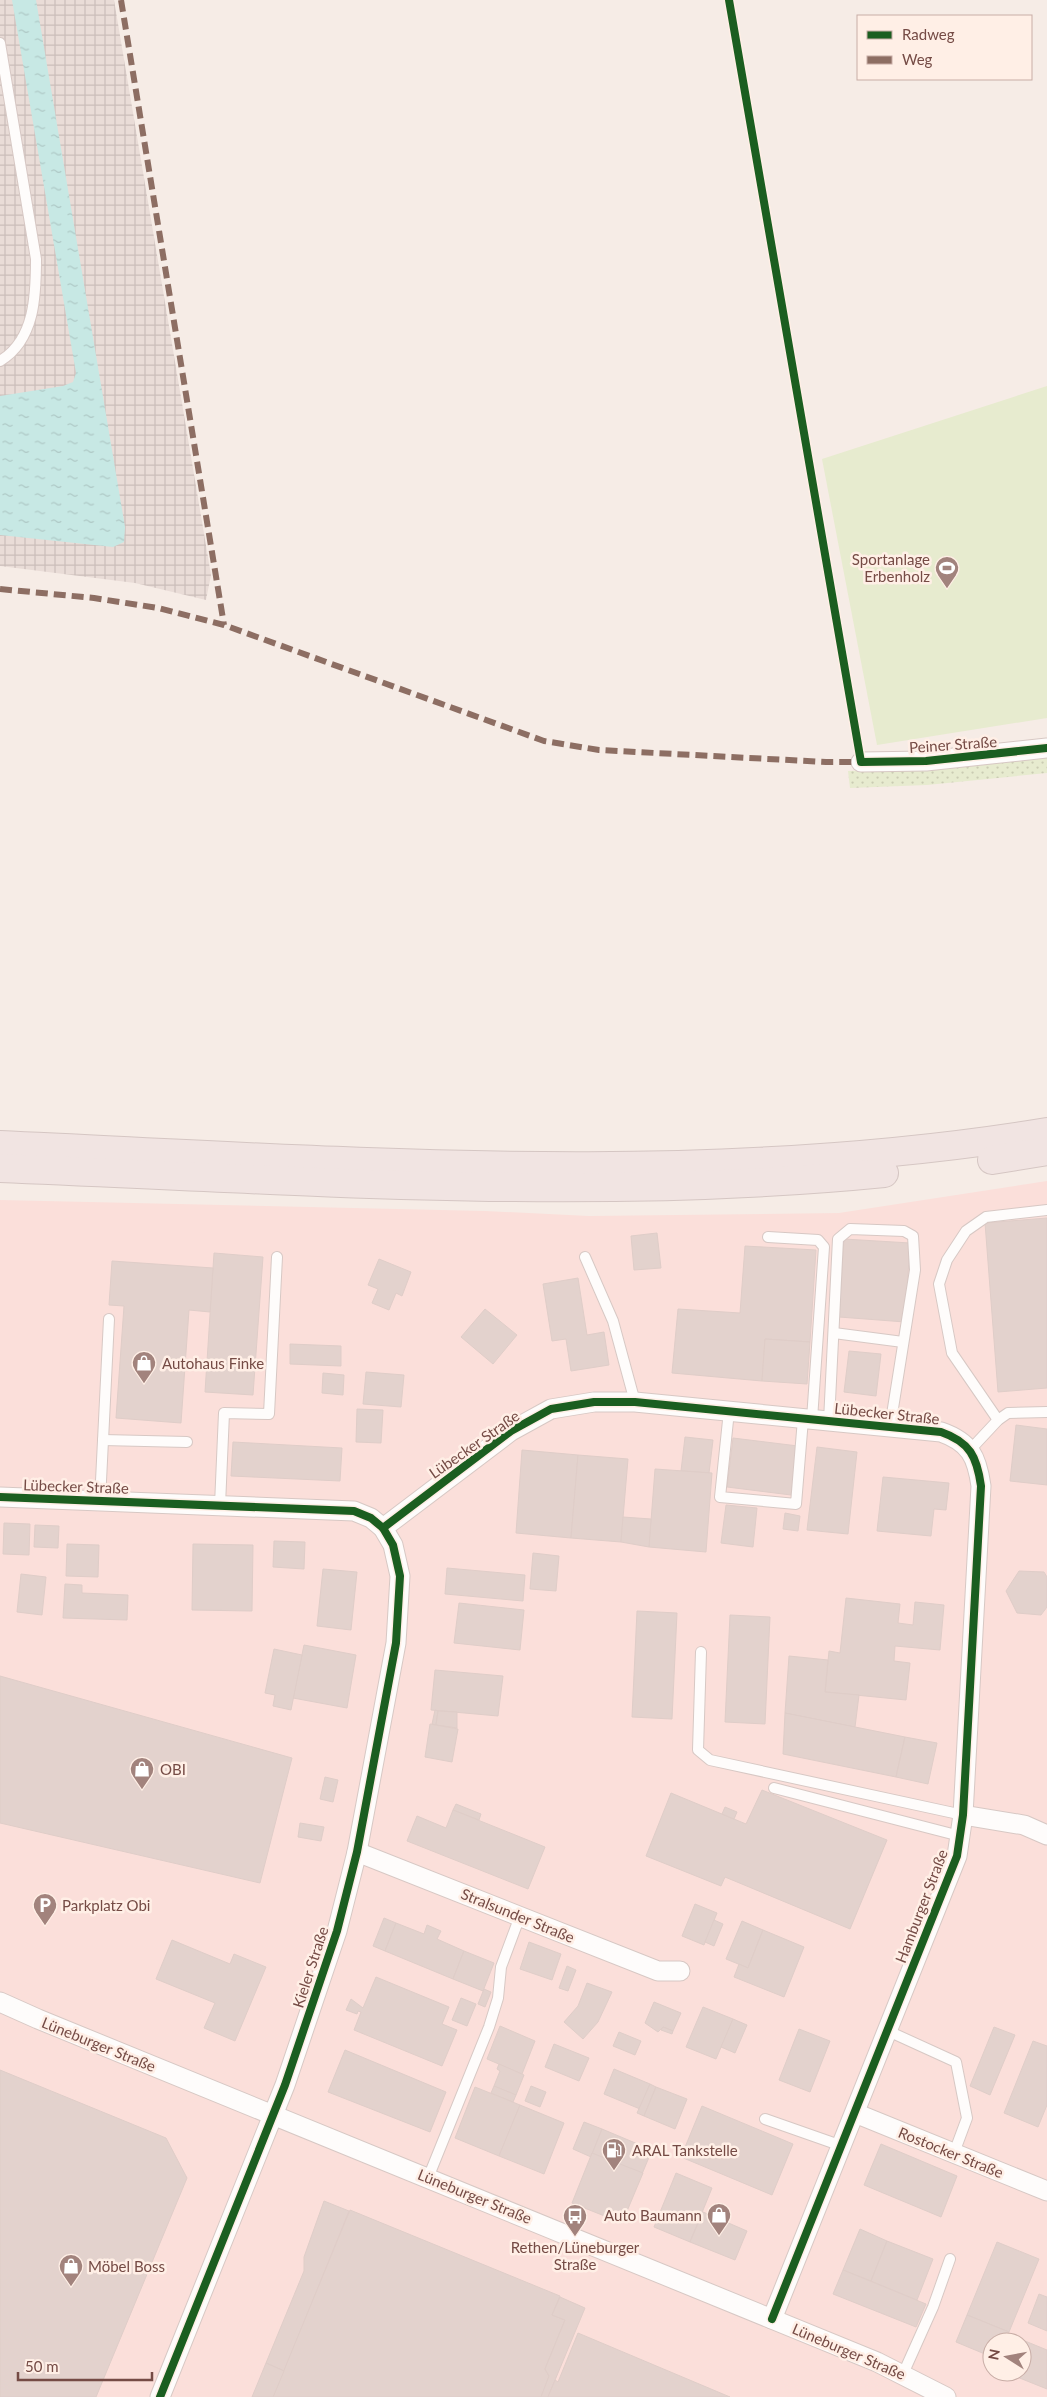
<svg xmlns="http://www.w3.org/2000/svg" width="1047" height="2397" viewBox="0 0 1047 2397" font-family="Lato,sans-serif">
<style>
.commercial{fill:#fbdfda;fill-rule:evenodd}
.industrial{fill:url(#industrial-grid)}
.grass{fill:url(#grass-dots)}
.garden{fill:#e7ebcf}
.water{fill:url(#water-ripples)}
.building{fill:#e3d2cd;stroke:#dfcdc8}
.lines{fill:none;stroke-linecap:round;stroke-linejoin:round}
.lane-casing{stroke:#d7c8c4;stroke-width:12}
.street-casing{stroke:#d7c8c4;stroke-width:21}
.highway-casing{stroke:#d5c6c3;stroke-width:30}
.lane{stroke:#fefcfb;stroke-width:10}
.street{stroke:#fefcfb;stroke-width:19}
.highway{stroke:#f1e4e2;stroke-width:28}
.quiet{stroke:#8d6e63;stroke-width:6;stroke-dasharray:12 6;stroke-linecap:butt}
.cycleway-casing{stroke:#ffefe6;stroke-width:11}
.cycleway{stroke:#1b5e20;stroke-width:8}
.labels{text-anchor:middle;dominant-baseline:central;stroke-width:5;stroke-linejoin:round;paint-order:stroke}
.poi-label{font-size:15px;fill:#754b45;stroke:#ffefe6;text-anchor:start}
.street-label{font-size:15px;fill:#754b45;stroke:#ffefe6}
</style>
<defs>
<pattern id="industrial-grid" width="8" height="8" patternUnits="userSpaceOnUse" patternTransform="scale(1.25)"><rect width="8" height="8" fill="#e9dcd7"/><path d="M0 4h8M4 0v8" fill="none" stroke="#cbbeba"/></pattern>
<pattern id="grass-dots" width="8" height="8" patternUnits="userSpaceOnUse" patternTransform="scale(1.25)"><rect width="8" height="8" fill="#e7ebcf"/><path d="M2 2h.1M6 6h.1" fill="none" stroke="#cacbb3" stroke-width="1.8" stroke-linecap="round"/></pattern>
<pattern id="water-ripples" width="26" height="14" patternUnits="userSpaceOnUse" patternTransform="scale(1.25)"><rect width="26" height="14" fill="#c7e8e4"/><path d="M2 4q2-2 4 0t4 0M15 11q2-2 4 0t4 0" fill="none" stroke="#aec8c5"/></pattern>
</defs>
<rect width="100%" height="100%" fill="#f6ece6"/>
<!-- commercial -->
<path class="commercial" d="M1047,1181V2397H0V1200L485,1211L589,1216L839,1213ZM992,2342H1022V2372H992Z"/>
<!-- industrial -->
<path class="industrial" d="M0,0H114L211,575L206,600L135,583L0,566Z"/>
<!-- grass -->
<path class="grass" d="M1047,756V773L927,785L850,788L848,771L926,769Z"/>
<!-- garden -->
<path class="garden" d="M1047,386V718L877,745L822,459Z"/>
<!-- water -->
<path class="water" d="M12,0H36L125,527L124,542L113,547L0,535V396L63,386L73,382L76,373Z"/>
<!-- building -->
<g class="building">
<path d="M1047,1218V1388L998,1392L985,1223Z"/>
<path d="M657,1233L661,1268L634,1270L631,1236Z"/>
<path d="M844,1239L910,1243L905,1322L839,1317Z"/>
<path d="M745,1246L816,1250L810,1342L765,1339L762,1381L672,1373L678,1309L740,1313Z"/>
<path d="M214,1253L263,1257L253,1395L205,1392Z"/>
<path d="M379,1259L411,1272L402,1296L396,1293L389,1310L372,1303L378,1289L368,1285Z"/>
<path d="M112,1261L213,1268L210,1312L189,1310L181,1423L116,1418L124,1306L109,1305Z"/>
<path d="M578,1278L587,1335L604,1332L609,1365L571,1371L566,1339L552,1341L543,1284Z"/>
<path d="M485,1309L517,1335L493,1364L461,1337Z"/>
<path d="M765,1339L810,1342L807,1384L762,1381Z"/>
<path d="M290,1344L341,1346V1366L290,1364Z"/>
<path d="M849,1351L881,1354L876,1396L844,1392Z"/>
<path d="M366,1372L404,1375L401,1407L363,1404Z"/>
<path d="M323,1373L344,1375L343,1395L322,1393Z"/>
<path d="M357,1409L383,1410L381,1443L356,1442Z"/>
<path d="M1016,1425L1047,1429V1485L1010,1481Z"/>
<path d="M685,1437L713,1440L709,1473L681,1471Z"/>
<path d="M733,1438L798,1446L791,1495L727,1487Z"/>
<path d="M233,1442L342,1448L340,1481L231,1476Z"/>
<path d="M817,1447L857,1452L848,1534L807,1530Z"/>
<path d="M522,1450L578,1455L571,1538L516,1533Z"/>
<path d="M578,1455L628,1459L621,1542L571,1538Z"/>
<path d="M655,1469L712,1473L706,1552L649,1547Z"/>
<path d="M883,1477L949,1483L946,1510L934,1509L931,1536L877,1531Z"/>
<path d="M726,1505L757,1508L753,1547L721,1543Z"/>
<path d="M785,1513L800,1516L798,1531L783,1529Z"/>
<path d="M623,1517L651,1519L649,1547L621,1542Z"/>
<path d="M4,1523L30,1524L29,1555L3,1554Z"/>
<path d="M35,1525L59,1526L58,1548L34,1547Z"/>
<path d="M274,1541L305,1542L304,1569L273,1567Z"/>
<path d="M67,1544L99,1545L98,1577L66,1576Z"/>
<path d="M193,1544L253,1545L252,1611L192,1610Z"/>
<path d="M533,1553L559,1556L556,1591L530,1589Z"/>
<path d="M447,1568L525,1575L523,1601L445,1594Z"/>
<path d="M323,1569L357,1572L351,1630L317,1626Z"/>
<path d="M1019,1571L1044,1572L1047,1577V1607L1041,1615L1017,1613L1006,1591Z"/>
<path d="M21,1574L46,1577L42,1615L17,1612Z"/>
<path d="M65,1584L82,1585V1593L128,1595L127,1620L63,1618Z"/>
<path d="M846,1598L900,1604L898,1623L913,1625L915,1602L944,1605L940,1650L895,1646L894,1661L910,1663L906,1700L825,1692L829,1651L840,1653Z"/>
<path d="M459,1603L524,1610L520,1650L454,1643Z"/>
<path d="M637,1611L677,1613L672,1719L632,1717Z"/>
<path d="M730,1615L770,1617L765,1724L725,1722Z"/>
<path d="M304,1645L356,1655L347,1708L293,1698Z"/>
<path d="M274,1649L302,1655L291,1710L273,1706L275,1695L265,1693Z"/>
<path d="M789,1656L828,1660L825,1692L859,1695L855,1727L785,1713Z"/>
<path d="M435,1670L503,1676L498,1716L431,1710Z"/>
<path d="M0,1676L292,1758L260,1883L0,1823Z"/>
<path d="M435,1710L438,1711L436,1725L432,1724Z"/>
<path d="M438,1711L457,1712V1728L436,1725Z"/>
<path d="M785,1713L905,1737L896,1777L783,1754Z"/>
<path d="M430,1724L458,1729L452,1762L425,1757Z"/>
<path d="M905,1737L937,1743L928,1784L896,1777Z"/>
<path d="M325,1777L338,1780L333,1802L320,1799Z"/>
<path d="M762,1790L887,1840L850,1929L725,1877L721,1886L646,1856L671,1793L746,1824Z"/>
<path d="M456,1804L481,1814L479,1820L453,1810Z"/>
<path d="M725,1807L737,1812L734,1819L722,1814Z"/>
<path d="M453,1810L545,1847L528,1889L407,1841L417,1816L446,1828Z"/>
<path d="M300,1823L324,1827L321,1841L298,1837Z"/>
<path d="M695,1904L717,1913L704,1945L682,1936Z"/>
<path d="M384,1918L396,1923L385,1951L373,1946Z"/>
<path d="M714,1920L723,1924L714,1946L705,1942Z"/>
<path d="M742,1921L763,1930L748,1968L726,1959Z"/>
<path d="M396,1923L424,1934L427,1925L441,1931L437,1939L464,1951L453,1979L385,1951Z"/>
<path d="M763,1930L804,1947L784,1997L734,1977L739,1964L748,1968Z"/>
<path d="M172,1940L230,1964L234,1954L266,1967L235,2041L204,2028L215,2003L156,1979Z"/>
<path d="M529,1942L561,1954L552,1980L520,1969Z"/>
<path d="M464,1951L494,1963L483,1991L453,1979Z"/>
<path d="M567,1966L576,1970L568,1991L559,1988Z"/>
<path d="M376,1977L449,2007L442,2024L457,2030L442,2066L354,2030L361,2012L358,2011L357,2014L346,2010L351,1999L363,2008Z"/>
<path d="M587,1983L612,1992L598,2022L583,2039L564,2022L578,2006Z"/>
<path d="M484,1989L491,1992L485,2007L478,2004Z"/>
<path d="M461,1998L476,2004L467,2026L452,2020Z"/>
<path d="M654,2002L681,2013L673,2031L663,2027L658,2032L645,2023Z"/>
<path d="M703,2007L733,2019L716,2059L686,2047Z"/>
<path d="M733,2019L747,2025L735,2053L721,2047Z"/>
<path d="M500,2026L535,2041L522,2074L487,2059Z"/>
<path d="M663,2027L673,2031L672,2034L661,2030Z"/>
<path d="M994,2027L1015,2035L990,2095L970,2086Z"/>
<path d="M799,2029L830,2041L810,2092L779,2080Z"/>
<path d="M619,2032L641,2041L635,2055L613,2046Z"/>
<path d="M1033,2041L1047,2046V2105L1038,2127L1004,2113Z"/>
<path d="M554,2044L589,2058L579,2081L545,2067Z"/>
<path d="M345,2050L446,2092L430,2132L328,2092Z"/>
<path d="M499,2064L524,2075L516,2095L494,2086L500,2071L497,2069Z"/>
<path d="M614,2069L650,2084L640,2109L604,2094Z"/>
<path d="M0,2070L166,2138L187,2178L96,2397H0Z"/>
<path d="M650,2084L656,2087L644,2116L637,2113Z"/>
<path d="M494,2086L516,2095L513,2102L491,2093Z"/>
<path d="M531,2086L546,2092L540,2107L525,2101Z"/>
<path d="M475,2087L520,2105L499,2156L455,2138Z"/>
<path d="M656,2087L687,2099L675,2129L644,2116Z"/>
<path d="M520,2105L564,2123L544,2174L499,2156Z"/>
<path d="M702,2106L793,2144L772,2195L681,2157Z"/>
<path d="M584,2122L602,2129L591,2157L573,2149Z"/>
<path d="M602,2129L652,2150L642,2174L592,2154Z"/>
<path d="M881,2144L957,2176L941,2217L864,2185Z"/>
<path d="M592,2153L643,2173L622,2223L572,2203Z"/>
<path d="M676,2173L712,2188L690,2242L654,2227Z"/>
<path d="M324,2201L349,2211L284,2371L266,2363L304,2271V2257Z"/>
<path d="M350,2210L560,2296L552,2315L565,2320L545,2369L549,2376L541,2397H273Z"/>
<path d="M703,2212L747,2231L735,2260L690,2242Z"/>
<path d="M860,2229L887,2241L871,2281L843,2270Z"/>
<path d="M887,2241L933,2259L917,2300L871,2281Z"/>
<path d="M997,2242L1039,2259L1009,2332L967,2315Z"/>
<path d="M843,2270L926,2304L916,2327L833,2294Z"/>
<path d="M1039,2294L1047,2297V2331L1028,2323Z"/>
<path d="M560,2297L585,2308L548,2397H541L549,2376L545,2369L565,2320L552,2315Z"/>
<path d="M967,2315L1009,2332L1005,2342H992V2357L956,2342Z"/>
<path d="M578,2333L730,2397H548L555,2380L558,2382Z"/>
<path d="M1025,2341L1047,2350V2389L1012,2375L1013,2372H1022V2349Z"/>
<path d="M266,2363L284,2371L273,2397H252Z"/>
</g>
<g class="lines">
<!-- lane casing -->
<g class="lane-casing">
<g id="lane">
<path d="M0,43L36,259C36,295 35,340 0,361"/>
<path d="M768,1237L818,1240L824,1247L812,1419"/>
<path d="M585,1257L613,1321L635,1402"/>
<path d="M834,1333L903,1342"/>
<path d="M729,1411L720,1497L796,1504L803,1419"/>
<path d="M998,1420L952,1353L939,1284L947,1260L966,1231L986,1217L1047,1210"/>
<path d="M829,1421L838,1239L850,1229L904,1231L913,1236L915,1270L890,1427"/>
<path d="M103,1440L187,1442"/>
<path d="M970,1450L998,1420L1008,1413L1047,1412"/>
<path d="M100,1501L109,1319"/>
<path d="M220,1505L224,1413L269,1414L277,1257"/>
<path d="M701,1652L698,1750L710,1760L963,1815"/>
<path d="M774,1788L960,1836"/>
<path d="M888,2031L956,2062L967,2118L954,2153"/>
<path d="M765,2119L842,2146"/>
<path d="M428,2178L489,2027L498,1998L501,1967L520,1916"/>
<path d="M903,2374L933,2307L950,2259"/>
</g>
</g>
<!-- street casing -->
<g class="street-casing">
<g id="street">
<path d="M861,762L926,761L1047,748"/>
<path d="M0,1497L354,1511L371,1518L383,1528L393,1545L400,1576L396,1643L357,1852L337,1931L285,2085L160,2397"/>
<path d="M383,1528L511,1431L551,1409L594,1402H635L941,1432C970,1442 977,1457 981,1486L963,1815L957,1856L772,2319"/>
<path d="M963,1815L1024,1825L1047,1835"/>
<path d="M357,1852L658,1971H680"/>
<path d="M0,2002L38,2019L877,2362L946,2397"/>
<path d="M855,2113L1047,2191"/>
</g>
</g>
<!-- highway casing -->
<g class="highway-casing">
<g id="highway">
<path d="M0,1145C349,1161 701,1189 1047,1132"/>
<path d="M992,1160L1047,1151"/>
<path d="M0,1168C294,1180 591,1202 884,1173"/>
</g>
</g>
<!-- lane -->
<use href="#lane" class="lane"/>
<!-- street -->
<use href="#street" class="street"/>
<!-- highway -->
<use href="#highway" class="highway"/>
<!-- quiet -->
<g class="quiet">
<path d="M121,0L224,625"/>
<path d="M0,589L94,598L158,608L224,625L544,741L599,750L826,762H861L860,759"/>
</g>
<!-- cycleway casing -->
<g class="cycleway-casing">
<g id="cycleway">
<path d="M729,0L861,762L926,761L1047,748"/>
<path d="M0,1497L354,1511L371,1518L383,1528L393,1545L400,1576L396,1643L357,1852L337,1931L285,2085L160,2397"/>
<path d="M383,1528L511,1431L551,1409L594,1402H635L941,1432C970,1442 977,1457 981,1486L963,1815L957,1856L772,2319"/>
</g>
</g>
<!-- cycleway -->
<use href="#cycleway" class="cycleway"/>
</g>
<!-- icons -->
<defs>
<g id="stadium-pin" transform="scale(1.25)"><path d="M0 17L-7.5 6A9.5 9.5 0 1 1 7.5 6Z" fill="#a2837d" stroke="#ffefe6"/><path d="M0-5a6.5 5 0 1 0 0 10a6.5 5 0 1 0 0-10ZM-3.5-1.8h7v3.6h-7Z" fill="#fff"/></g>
<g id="shop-pin" transform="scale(1.25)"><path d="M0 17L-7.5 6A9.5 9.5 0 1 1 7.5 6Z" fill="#a2837d" stroke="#ffefe6"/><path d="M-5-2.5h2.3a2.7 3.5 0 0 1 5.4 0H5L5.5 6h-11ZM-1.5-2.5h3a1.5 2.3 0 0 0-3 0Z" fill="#fff"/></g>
<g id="parking-pin" transform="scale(1.25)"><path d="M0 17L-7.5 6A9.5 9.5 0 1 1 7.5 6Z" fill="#a2837d" stroke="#ffefe6"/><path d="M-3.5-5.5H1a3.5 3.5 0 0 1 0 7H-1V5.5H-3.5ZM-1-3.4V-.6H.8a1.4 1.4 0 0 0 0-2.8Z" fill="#fff"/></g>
<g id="fuel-pin" transform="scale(1.25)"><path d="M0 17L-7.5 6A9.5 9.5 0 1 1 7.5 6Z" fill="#a2837d" stroke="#ffefe6"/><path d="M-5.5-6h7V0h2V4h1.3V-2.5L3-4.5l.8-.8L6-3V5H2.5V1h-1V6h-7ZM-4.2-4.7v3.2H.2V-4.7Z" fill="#fff"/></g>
<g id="bus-pin" transform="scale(1.25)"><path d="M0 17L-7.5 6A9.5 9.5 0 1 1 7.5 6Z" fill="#a2837d" stroke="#ffefe6"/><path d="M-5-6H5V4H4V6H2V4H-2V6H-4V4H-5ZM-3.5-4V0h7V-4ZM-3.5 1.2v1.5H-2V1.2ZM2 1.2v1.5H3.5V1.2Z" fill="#fff"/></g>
</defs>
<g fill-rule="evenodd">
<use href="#stadium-pin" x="947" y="568"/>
<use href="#shop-pin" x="144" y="1363"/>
<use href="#shop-pin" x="142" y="1769"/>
<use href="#parking-pin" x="45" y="1905"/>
<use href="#fuel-pin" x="614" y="2150"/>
<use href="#shop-pin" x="719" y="2215"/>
<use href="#bus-pin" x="575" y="2216"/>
<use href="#shop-pin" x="71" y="2266"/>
</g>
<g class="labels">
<!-- poi labels -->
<g class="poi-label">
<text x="930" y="559" text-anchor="end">Sportanlage<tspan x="930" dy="17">Erbenholz</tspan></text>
<text x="162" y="1363">Autohaus Finke</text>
<text x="160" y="1769">OBI</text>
<text x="62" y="1905">Parkplatz Obi</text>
<text x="632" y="2150">ARAL Tankstelle</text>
<text x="702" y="2215" text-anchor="end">Auto Baumann</text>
<text x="575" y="2247" text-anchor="middle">Rethen/Lüneburger<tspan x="575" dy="17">Straße</tspan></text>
<text x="88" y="2266">Möbel Boss</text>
</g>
<!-- street labels -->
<g class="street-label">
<text transform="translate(953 744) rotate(-4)">Peiner Straße</text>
<text transform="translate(887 1413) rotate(6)">Lübecker Straße</text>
<text transform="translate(474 1444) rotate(-35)">Lübecker Straße</text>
<text transform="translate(76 1486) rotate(2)">Lübecker Straße</text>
<text transform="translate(921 1906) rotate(-69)">Hamburger Straße</text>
<text transform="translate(518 1915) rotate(22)">Stralsunder Straße</text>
<text transform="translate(310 1967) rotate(-72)">Kieler Straße</text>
<text transform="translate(99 2044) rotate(22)">Lüneburger Straße</text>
<text transform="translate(951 2152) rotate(22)">Rostocker Straße</text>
<text transform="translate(475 2196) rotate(22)">Lüneburger Straße</text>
<text transform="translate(849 2351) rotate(23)">Lüneburger Straße</text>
</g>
</g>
<!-- legend -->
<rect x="857" y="15" width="175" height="65" fill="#ffefe6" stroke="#c8ada6"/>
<rect x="867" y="31" width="25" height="8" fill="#1b5e20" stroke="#c8ada6"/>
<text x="902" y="40" font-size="15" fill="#754b45">Radweg</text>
<rect x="867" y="56" width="25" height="8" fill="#8d6e63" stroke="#c8ada6"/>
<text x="902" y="65" font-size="15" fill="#754b45">Weg</text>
<!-- north arrow -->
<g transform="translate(1007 2357) rotate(281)"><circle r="24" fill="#ffefe6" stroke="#c8ada6"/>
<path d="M0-4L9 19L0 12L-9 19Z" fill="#a2837d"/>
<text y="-8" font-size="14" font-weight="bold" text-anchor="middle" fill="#754b45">N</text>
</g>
<!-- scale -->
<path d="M18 2372v8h134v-8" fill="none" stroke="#754b45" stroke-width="2.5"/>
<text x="25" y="2372" font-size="15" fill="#754b45" stroke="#ffefe6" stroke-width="4" paint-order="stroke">50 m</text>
</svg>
